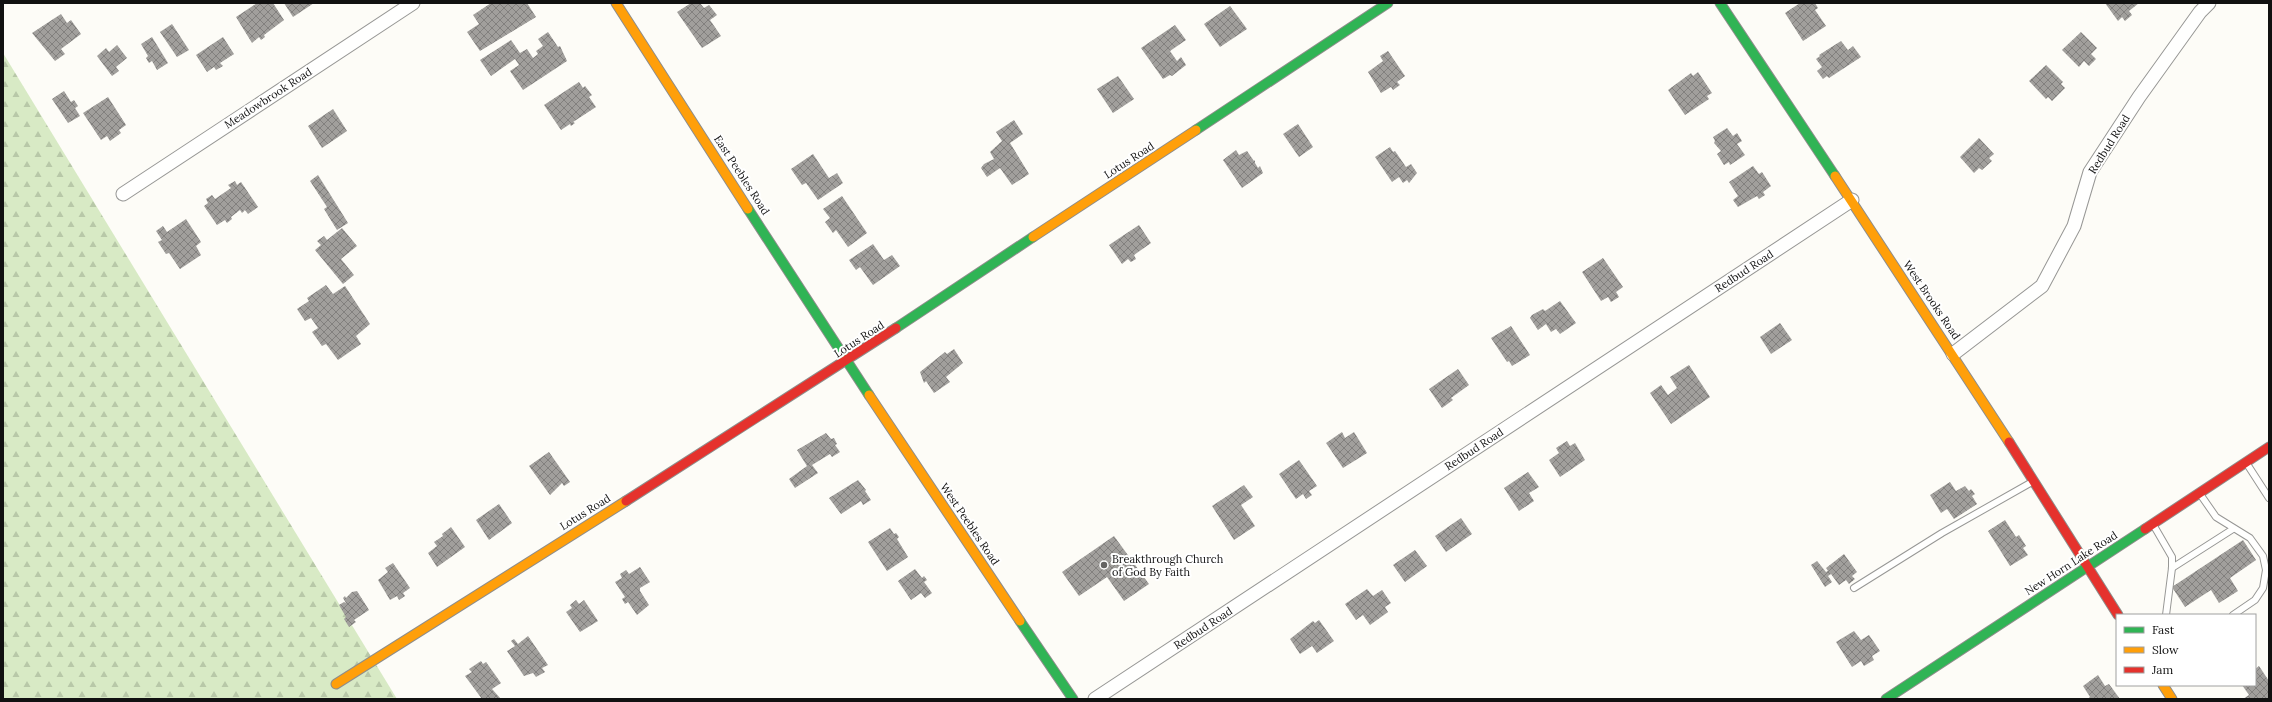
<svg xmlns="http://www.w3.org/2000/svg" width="2272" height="702" viewBox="0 0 2272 702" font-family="Lora,serif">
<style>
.forest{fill:url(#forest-firs)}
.building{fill:url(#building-cross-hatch)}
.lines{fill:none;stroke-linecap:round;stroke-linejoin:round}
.lane-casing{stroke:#979795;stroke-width:8}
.street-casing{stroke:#979795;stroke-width:15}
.fast-casing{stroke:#8e8d8b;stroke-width:11}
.slow-casing{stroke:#8e8d8b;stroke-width:11}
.jam-casing{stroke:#8e8d8b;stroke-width:11}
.lane{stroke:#fffffe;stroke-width:6}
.street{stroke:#fffffe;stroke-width:13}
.fast{stroke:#30b455;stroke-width:9}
.slow{stroke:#ff9f0a;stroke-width:9}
.jam{stroke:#e5322d;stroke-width:9}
.poi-dot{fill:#646362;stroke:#fff;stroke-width:1.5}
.labels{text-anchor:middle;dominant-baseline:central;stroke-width:4;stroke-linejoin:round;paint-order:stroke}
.street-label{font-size:11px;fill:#111;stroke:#fff}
.poi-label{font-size:11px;fill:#111;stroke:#fff;text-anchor:start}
</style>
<defs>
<pattern id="forest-firs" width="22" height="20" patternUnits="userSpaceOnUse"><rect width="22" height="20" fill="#d8eac5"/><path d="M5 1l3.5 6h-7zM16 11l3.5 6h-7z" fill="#b8c8a8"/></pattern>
<pattern id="building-cross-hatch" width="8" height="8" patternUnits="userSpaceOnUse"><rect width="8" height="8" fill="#a19f9c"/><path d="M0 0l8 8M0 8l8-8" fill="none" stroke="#82807e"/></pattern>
</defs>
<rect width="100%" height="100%" fill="#fdfcf7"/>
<!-- forest -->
<path class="forest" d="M3,53L397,699H3Z"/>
<!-- building -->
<g class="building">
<path d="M257,3H273L284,20L264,35L265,37L261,40L259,37L252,43L236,17Z"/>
<path d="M284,3H314L293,17Z"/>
<path d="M491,3H527L536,17L480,51L467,32L479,24L473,15Z"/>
<path d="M691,3H700L704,8L709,5L717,15L710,20L721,36L702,48L677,12Z"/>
<path d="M1800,3H1815L1818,8L1815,10L1826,26L1803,41L1785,13Z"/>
<path d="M2105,3H2139L2129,11L2132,15L2125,21L2122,17L2118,21Z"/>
<path d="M1230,6L1247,29L1220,47L1204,24Z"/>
<path d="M61,14L67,23L71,20L81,34L61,49L65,54L55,61L32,33Z"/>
<path d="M172,24L189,50L177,57L160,32Z"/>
<path d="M1175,25L1186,40L1170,51L1177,61L1181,57L1186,65L1172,76L1170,75L1163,79L1141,48Z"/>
<path d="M548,32L558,47L560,46L567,61L523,90L510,71L519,65L515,59L491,76L480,60L511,40L520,53L527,49L533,58L538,54L536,51L543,46L538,39Z"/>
<path d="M2081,32L2097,48L2091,54L2096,59L2089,66L2084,61L2079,67L2062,50Z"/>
<path d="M152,37L168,63L157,70L152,61L149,63L146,58L148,56L141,44Z"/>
<path d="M223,37L234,54L220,63L223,66L216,70L214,67L207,72L196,55Z"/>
<path d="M1841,41L1848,50L1853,46L1861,57L1829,78L1827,76L1823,79L1817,71L1822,67L1816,59L1820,56L1819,55Z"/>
<path d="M117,45L127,58L116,67L119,71L112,76L97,56L106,48L109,52Z"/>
<path d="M1388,51L1405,76L1397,82L1400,85L1393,90L1391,87L1381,93L1368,72L1383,61L1380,56Z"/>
<path d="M2046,65L2063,82L2061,84L2065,88L2052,101L2048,97L2046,99L2029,81Z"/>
<path d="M1698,72L1712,93L1707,96L1709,99L1685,115L1668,90L1691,73L1693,76Z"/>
<path d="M1118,76L1134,99L1113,113L1097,89Z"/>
<path d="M579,82L583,88L585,86L592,95L589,97L596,107L573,122L575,123L571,126L570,124L561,130L544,105Z"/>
<path d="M64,91L71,102L74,100L78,106L75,108L80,116L68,123L52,99Z"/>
<path d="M108,97L126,125L119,130L121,133L110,141L107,136L101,140L83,113Z"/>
<path d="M333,109L347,131L322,148L308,126Z"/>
<path d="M1014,120L1023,134L1010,143L1029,174L1012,185L1000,168L987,177L981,168L984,164L994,159L990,152L1002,141L996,132Z"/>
<path d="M1298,124L1313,147L1299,157L1283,134Z"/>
<path d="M1727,128L1733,136L1737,133L1742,141L1737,144L1745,155L1730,165L1729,162L1724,165L1717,154L1721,151L1714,143L1715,141L1713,137Z"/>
<path d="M1979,138L1994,154L1989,158L1992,161L1982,170L1979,168L1974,173L1960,157Z"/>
<path d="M1390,147L1393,152L1395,151L1406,167L1411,164L1417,173L1409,183L1407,180L1403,183L1399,177L1392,182L1375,157Z"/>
<path d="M1236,150L1239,155L1247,151L1254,161L1255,160V163L1258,168L1260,166L1263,173L1242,188L1223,160Z"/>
<path d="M813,154L829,178L837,173L843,183L818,200L806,183L802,185L791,169Z"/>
<path d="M1753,166L1759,174L1762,172L1771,186L1763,192L1765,195L1759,199L1757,196L1738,207L1733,200L1738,196L1729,182Z"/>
<path d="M318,175L348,223L337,230L324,209L327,207L310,181Z"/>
<path d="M235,181L237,185L241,182L258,207L248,214L245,210L242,213L240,210L231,217L232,219L227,223L225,220L217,225L204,206L208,203L206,199L212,195L215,199L231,188L228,185Z"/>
<path d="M842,196L867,233L848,247L836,230L833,233L825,222L830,218L823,209Z"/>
<path d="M186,219L201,242L196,246L201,255L180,269L169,253L166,254L158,242L162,240L156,231L163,226L167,232Z"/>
<path d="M1139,225L1151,243L1134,255L1136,259L1131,262L1128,259L1122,264L1109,245Z"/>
<path d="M342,228L357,246L341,259L354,275L343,284L315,250L321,245L317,241L324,236L327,240Z"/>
<path d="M873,244L884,260L892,255L900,266L873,285L860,267L856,270L849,260Z"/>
<path d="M1603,258L1623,287L1616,292L1619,297L1611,302L1608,297L1601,301L1582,272Z"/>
<path d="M326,285L333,294L345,286L370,324L356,336L361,344L338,360L326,344L322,346L312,332L318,328L311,318L305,321L297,309L309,301L307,298Z"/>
<path d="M1560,301L1576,323L1560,334L1556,329L1551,332L1546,324L1538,330L1530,318L1532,315L1543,309L1545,311Z"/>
<path d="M1780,323L1792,340L1771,354L1760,337Z"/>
<path d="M1511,326L1530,355L1512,366L1509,361L1507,362L1491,338Z"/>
<path d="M954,349L963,363L946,377L950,382L934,393L926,381L924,383L920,372L945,352L947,354Z"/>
<path d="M1689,365L1710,397L1671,424L1650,393L1661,385L1668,395L1677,388L1670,377Z"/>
<path d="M1458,369L1469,385L1451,398L1453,400L1442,408L1429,389Z"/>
<path d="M1342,432L1345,438L1354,432L1367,453L1343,468L1326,443Z"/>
<path d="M826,433L831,439L834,438L837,444L835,445L840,452L832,457L830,454L812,465L818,473L795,488L789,479L807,466L797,450Z"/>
<path d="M1567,441L1570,446L1575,443L1585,460L1560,477L1549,460L1559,453L1556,448Z"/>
<path d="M549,452L570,482L564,486L562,483L550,495L529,466Z"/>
<path d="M1299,460L1317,486L1309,491L1312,495L1306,499L1303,494L1296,499L1279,474Z"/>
<path d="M1528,472L1539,487L1529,493L1534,501L1519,511L1504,488Z"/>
<path d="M858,480L866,490L865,491L871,500L863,505L861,501L841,514L829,498Z"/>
<path d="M1950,482L1956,491L1965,486L1969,491L1971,489L1975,494L1972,496L1977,504L1954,519L1947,509L1941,513L1930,495Z"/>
<path d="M1244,485L1253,497L1241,505L1255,526L1234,540L1212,506Z"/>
<path d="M499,504L512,523L489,540L476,520Z"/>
<path d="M1461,518L1472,534L1446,552L1435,536Z"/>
<path d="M2005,520L2016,537L2019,535L2026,546L2023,548L2028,555L2010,566L1988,531Z"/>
<path d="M451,527L465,547L437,567L428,553L437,546L434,542L443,536L442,534Z"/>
<path d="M890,528L894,534L896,533L899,537L897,539L908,557L887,571L868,542Z"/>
<path d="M1114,536L1149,584L1124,601L1107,577L1079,596L1062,572Z"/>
<path d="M2243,540L2256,560L2230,578L2238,591L2219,603L2211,590L2185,607L2172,587Z"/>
<path d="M1415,550L1427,566L1405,582L1393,565Z"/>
<path d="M1844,554L1857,572L1852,576L1855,579L1849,584L1846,580L1839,585L1831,574L1828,576L1832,582L1825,587L1811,565L1817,561L1826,572L1828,571L1826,568Z"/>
<path d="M393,563L410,588L403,593L405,596L399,600L397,596L390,600L378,580L388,572L385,568Z"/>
<path d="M640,567L650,582L640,588V591L649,605L637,615L628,602L625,604L622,599L625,597L615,582L622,578L620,574L626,570L629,574Z"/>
<path d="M915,569L922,578L924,576L927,580L924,582L932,593L925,598L921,593L911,600L898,581Z"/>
<path d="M1367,589L1373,596L1382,590L1391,603L1385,607L1388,612L1370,625L1363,615L1356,620L1345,604Z"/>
<path d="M357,591L369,610L354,620L356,622L349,627L344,619L346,617L339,605L344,602L346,603L343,598L345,596L346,598L352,592Z"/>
<path d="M576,600L579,604L584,600L598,621L580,632L566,612L572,608L570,605Z"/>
<path d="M1319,620L1334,641L1317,653L1312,646L1300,654L1290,639L1313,621L1315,623Z"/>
<path d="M1854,631L1861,640L1869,635L1880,651L1872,656L1874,660L1864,666L1861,661L1852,667L1836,642Z"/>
<path d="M528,636L548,665L542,668L545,672L536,677L533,673L524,676L507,651L515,646L511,641L514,639L518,644Z"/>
<path d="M481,661L483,664L486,662L501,683L492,689L501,699H482L465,676L472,672L469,669Z"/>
<path d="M2259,666L2269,681V699H2243L2249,695L2242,685H2255V669Z"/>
<path d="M2098,675L2105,686L2109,684L2120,699H2088L2090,697L2083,686Z"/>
</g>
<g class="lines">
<!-- lane casing -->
<g class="lane-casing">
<g id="lane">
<path d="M2247,464L2269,498"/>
<path d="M2200,494L2216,517L2250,538L2263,556L2266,570L2263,588L2255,600L2233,615"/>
<path d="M2154,526L2172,557V568L2166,615"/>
<path d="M2172,568L2233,529"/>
<path d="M1854,588L1942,533L2032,482"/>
</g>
</g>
<!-- street casing -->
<g class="street-casing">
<g id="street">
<path d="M123,194L413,3"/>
<path d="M1953,354L2042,286L2074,226L2090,172L2139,97L2200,12L2209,3"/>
<path d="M1095,699L1852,200"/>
</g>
</g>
<!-- fast casing -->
<g class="fast-casing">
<g id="fast">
<path d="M1720,3L1835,176"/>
<path d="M1196,130L1388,3"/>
<path d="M748,209L869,395"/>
<path d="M896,328L1033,237"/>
<path d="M1020,621L1073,699"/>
<path d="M1886,699L2145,529"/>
</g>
</g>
<!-- slow casing -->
<g class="slow-casing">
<g id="slow">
<path d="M616,3L748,209"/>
<path d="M1835,176L2009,442"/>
<path d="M1033,237L1196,130"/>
<path d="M869,395L1020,621"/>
<path d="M336,684L626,501"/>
<path d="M2163,685L2172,699"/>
</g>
</g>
<!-- jam casing -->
<g class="jam-casing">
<g id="jam">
<path d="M2009,442L2118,615"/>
<path d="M626,501L896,328"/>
<path d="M2145,529L2269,447"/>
</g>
</g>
<!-- lane -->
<use href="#lane" class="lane"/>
<!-- street -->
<use href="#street" class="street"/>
<!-- fast -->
<use href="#fast" class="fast"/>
<!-- slow -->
<use href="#slow" class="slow"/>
<!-- jam -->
<use href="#jam" class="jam"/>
</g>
<!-- markers -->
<circle class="poi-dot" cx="1104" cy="565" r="4"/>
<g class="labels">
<!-- street labels -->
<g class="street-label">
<text transform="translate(268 98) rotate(-33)">Meadowbrook Road</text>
<text transform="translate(2109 144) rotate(-58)">Redbud Road</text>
<text transform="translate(1129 160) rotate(-33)">Lotus Road</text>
<text transform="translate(742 175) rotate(57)">East Peebles Road</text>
<text transform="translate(1744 271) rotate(-33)">Redbud Road</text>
<text transform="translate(1932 300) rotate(56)">West Brooks Road</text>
<text transform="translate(859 339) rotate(-33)">Lotus Road</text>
<text transform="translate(1474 449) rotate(-33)">Redbud Road</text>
<text transform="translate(585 512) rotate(-32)">Lotus Road</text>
<text transform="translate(970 524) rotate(56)">West Peebles Road</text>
<text transform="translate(2071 563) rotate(-33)">New Horn Lake Road</text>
<text transform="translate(1203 628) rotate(-33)">Redbud Road</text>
</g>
<!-- poi labels -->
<g class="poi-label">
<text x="1112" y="559">Breakthrough Church<tspan x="1112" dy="13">of God By Faith</tspan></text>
</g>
</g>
<!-- border -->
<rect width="2272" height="702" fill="none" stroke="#111111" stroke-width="8"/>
<!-- legend -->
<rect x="2116" y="614" width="140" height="72" fill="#ffffff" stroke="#a0a0a0"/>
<rect x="2124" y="627" width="20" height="6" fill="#30b455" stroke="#a0a0a0"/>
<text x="2152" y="634" font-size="12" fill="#111111">Fast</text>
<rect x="2124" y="647" width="20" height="6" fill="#ff9f0a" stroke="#a0a0a0"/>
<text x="2152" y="654" font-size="12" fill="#111111">Slow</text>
<rect x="2124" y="667" width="20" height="6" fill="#e5322d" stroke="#a0a0a0"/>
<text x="2152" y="674" font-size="12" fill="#111111">Jam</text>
</svg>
